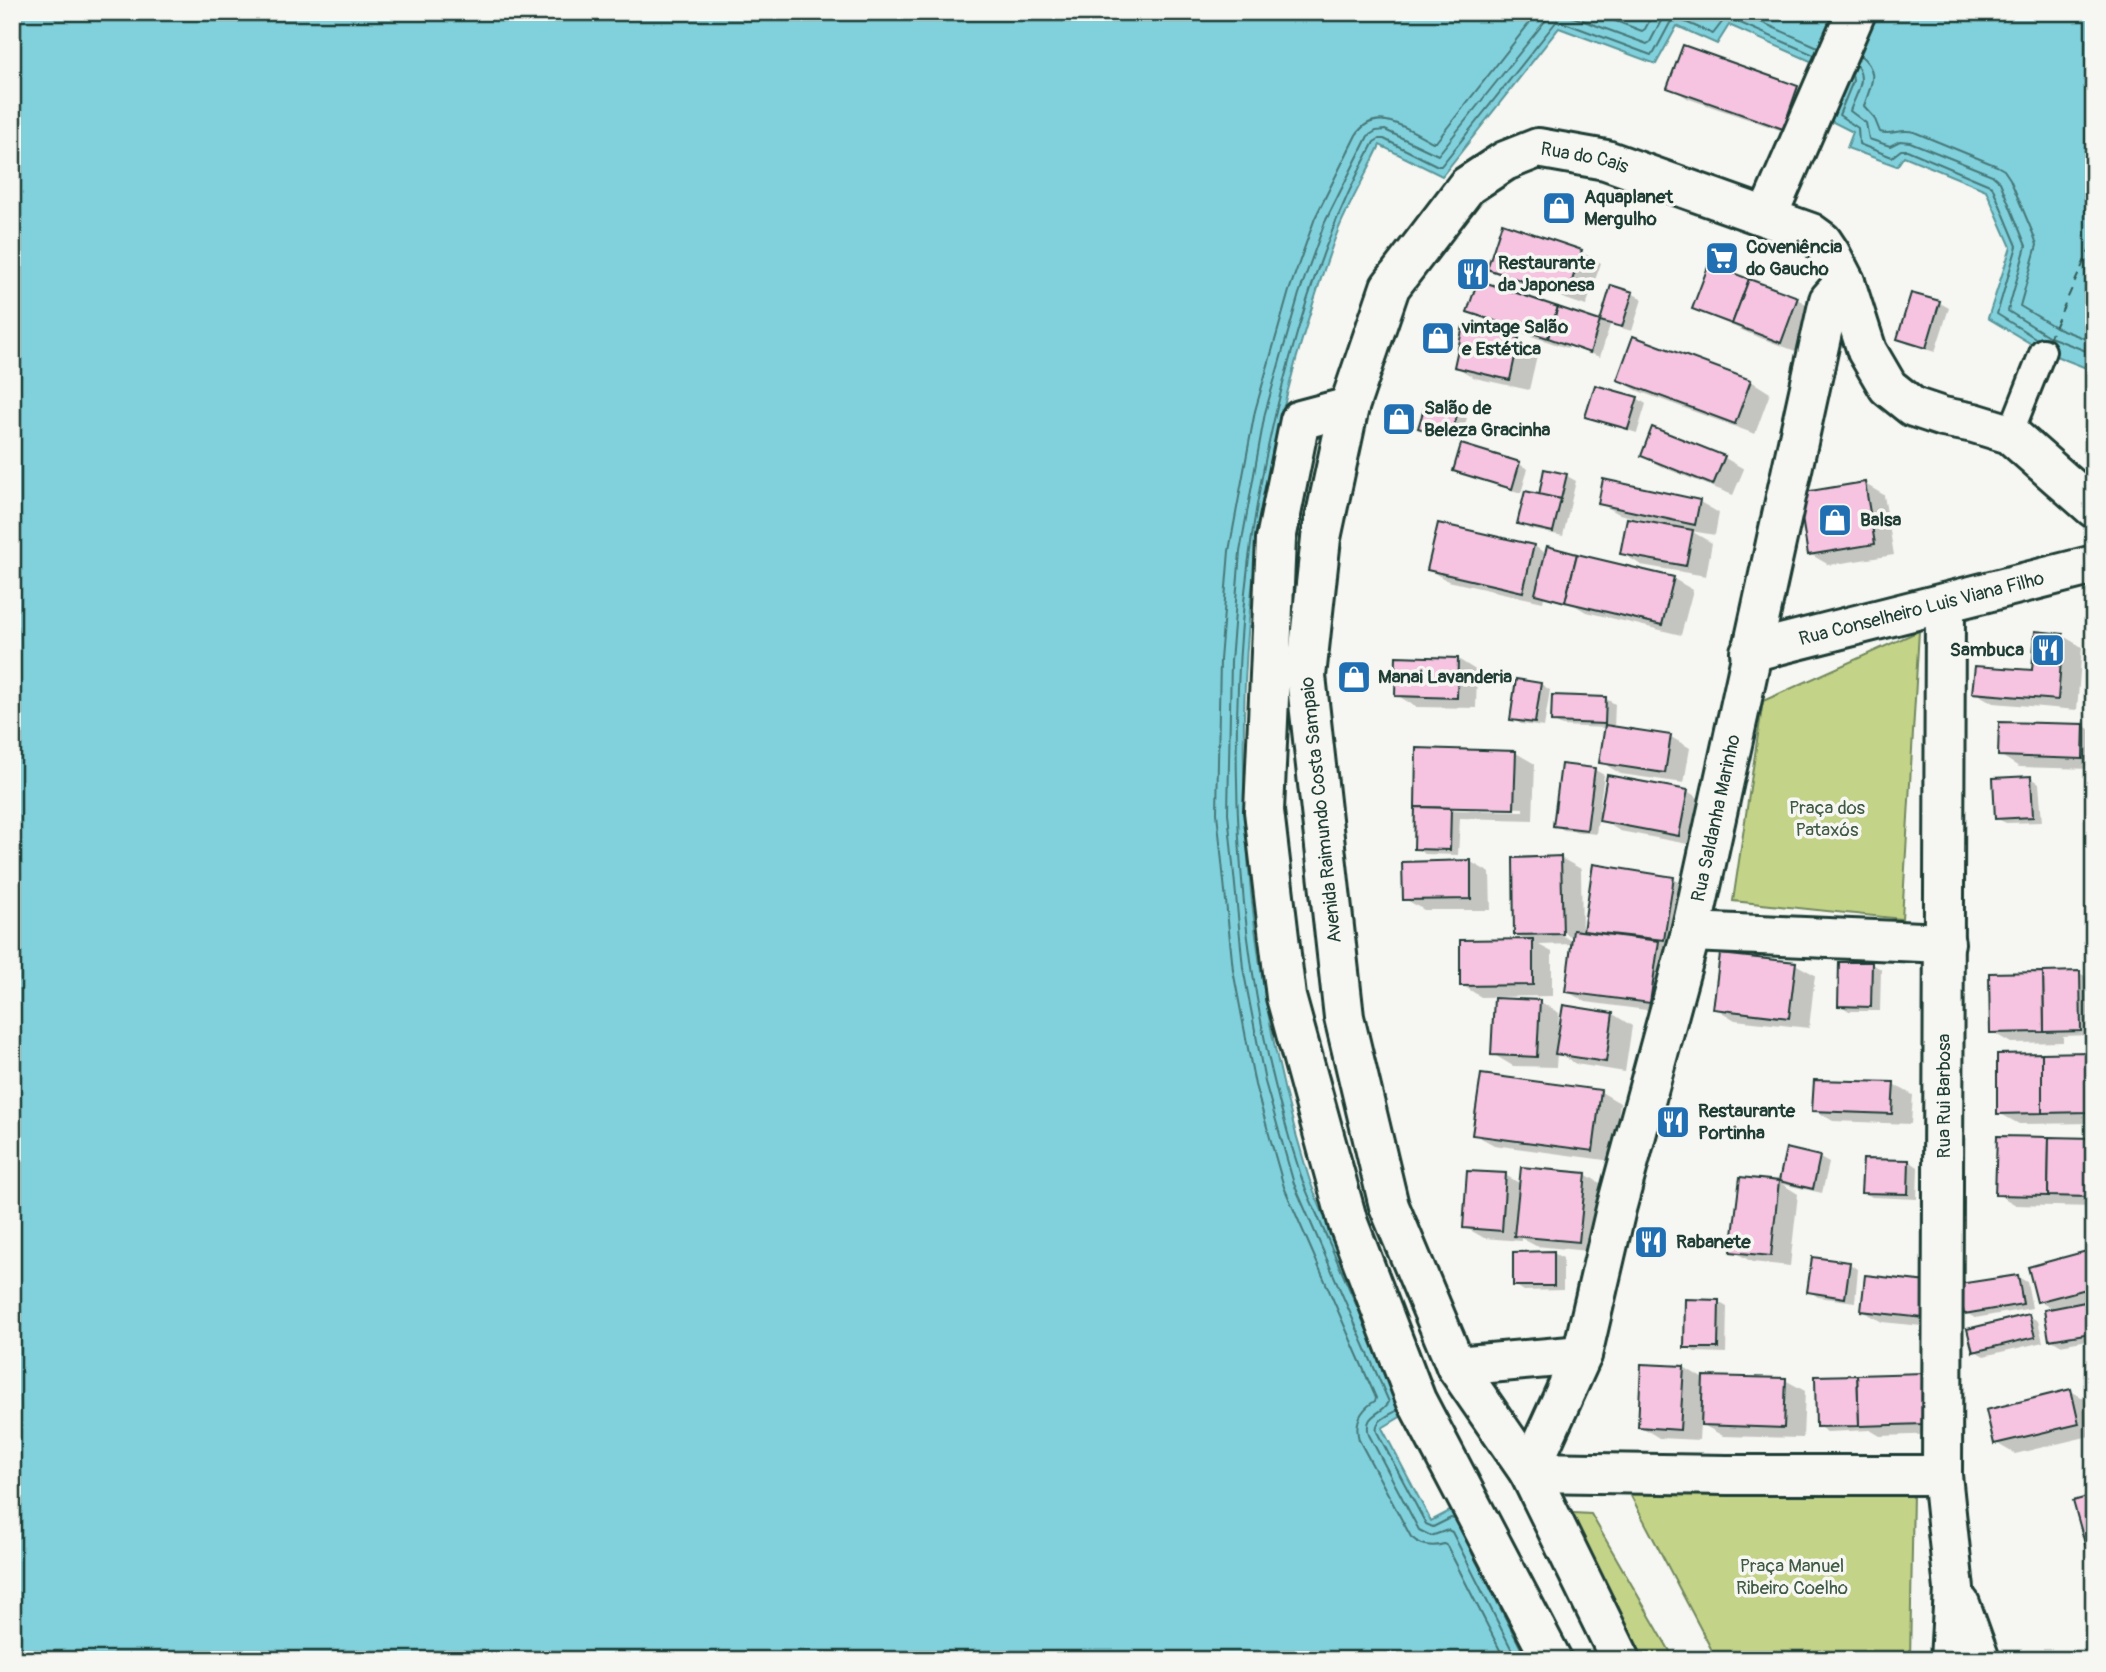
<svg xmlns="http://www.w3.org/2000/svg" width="2106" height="1672" viewBox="0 0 2106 1672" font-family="Pangolin,sans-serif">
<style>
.green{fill:#c3d388;stroke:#71885e;stroke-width:2}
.water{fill:#81d1dd;stroke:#5a9699;stroke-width:2}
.shadow{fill:#0003;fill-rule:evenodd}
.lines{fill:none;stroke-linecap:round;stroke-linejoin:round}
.shore{stroke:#467878;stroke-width:2}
.ferry{stroke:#335b56;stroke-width:2;stroke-dasharray:9 7;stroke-linecap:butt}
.building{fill:#f6c3e1;stroke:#1f3d34;stroke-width:2}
.lane-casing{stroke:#1f3d34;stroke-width:30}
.street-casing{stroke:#1f3d34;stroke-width:44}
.secondary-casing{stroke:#1f3d34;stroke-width:44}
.lane{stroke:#f6f6f2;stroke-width:24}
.street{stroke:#f6f6f2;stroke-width:38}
.secondary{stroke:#f6f6f2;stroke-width:38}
.labels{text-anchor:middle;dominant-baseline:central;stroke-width:7;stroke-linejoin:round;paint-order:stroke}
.street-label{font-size:19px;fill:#1f3d34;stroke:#f6f6f2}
.poi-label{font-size:19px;font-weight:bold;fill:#1f3d34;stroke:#f6f6f2;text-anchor:start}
.park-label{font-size:19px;fill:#405b45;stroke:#f6f6f2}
</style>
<rect width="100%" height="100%" fill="#f6f6f2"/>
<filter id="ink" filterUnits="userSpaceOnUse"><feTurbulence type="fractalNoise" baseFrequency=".0143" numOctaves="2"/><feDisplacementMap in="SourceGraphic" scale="14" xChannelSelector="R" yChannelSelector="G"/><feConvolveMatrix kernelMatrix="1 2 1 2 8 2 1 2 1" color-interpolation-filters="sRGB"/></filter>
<g filter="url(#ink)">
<!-- green -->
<g class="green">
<path d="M1919,631L1902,919L1733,901L1763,701Z"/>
<path d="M1913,1493L1910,1660H1717L1630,1494Z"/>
<path d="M1573,1513L1591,1514L1675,1660H1636L1565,1529Z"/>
</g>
<!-- water -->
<path class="water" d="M12,12H2094V371L2043,351L1988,318L2011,247L1986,190L1904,156L1897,166L1847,148L1853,132L1829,120L1847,77L1729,25L1717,44L1677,26L1656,64L1559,28L1442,176L1380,145C1367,173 1351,200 1339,228C1322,271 1309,316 1296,360C1222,624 1227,913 1308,1175C1316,1201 1330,1228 1341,1253C1364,1306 1387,1358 1410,1411L1382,1428L1431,1521L1457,1507L1535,1660H12Z"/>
<!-- shadow -->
<g class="shadow">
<path d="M1669,87H1797L1816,99L1803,138L1689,99Z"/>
<path d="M1581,252L1601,263L1586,306L1508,279L1489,268Z"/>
<path d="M1479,282L1601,323L1612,287L1632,293L1642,299L1632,331L1610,325L1600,357L1568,346L1567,348L1489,322L1469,311Z"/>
<path d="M1912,295L1940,303L1949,308L1935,352L1908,344L1899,338Z"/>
<path d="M1797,299L1817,310L1801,353L1753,335L1694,309Z"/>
<path d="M1634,339L1751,381L1770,393L1755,434L1638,391L1619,380Z"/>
<path d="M1518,340L1538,351L1529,390L1475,378L1456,367Z"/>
<path d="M1637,398L1646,404L1637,433L1597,421L1587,416Z"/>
<path d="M1458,413L1467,418L1460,442L1429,432L1420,427Z"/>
<path d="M1653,430L1725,458L1744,469L1733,495L1662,467L1643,456Z"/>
<path d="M1519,464L1528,469L1521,493L1464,475L1455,470Z"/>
<path d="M1546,471L1567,476L1576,481L1563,536L1529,529L1519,523L1540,497Z"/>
<path d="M1605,481L1700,502L1719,513L1715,535L1691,531L1712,543L1706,576L1641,565L1622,553L1646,520L1619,514L1600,503Z"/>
<path d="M1865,484L1884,495L1894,555L1829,565L1810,554Z"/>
<path d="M1534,546L1547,554L1548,549L1674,579L1693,590L1681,635L1586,612L1576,606L1544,597L1543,602L1448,581L1429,570Z"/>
<path d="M2063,636L2082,647L2077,710L1993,703L1974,692L2034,672Z"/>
<path d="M1458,659L1477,671L1476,708L1416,707L1397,695Z"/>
<path d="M1541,684L1550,690L1544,727L1521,724L1512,719Z"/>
<path d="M1606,699L1615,704L1614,728L1671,737L1690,748L1684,783L1621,774L1601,762L1607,728L1562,726L1553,721Z"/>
<path d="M2084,726L2094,732V769L2019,767L2000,755Z"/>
<path d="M1418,750L1516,753L1535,764L1533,820L1460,818L1458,855L1425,854L1415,848ZM1446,806L1523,808V811L1450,810Z"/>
<path d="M1563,766L1595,770L1604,775L1599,810L1687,791L1707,803L1698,846L1620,831L1598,818L1596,834L1564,830L1554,825Z"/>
<path d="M2030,777L2039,783L2042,822L2006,823L1996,818Z"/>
<path d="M1561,858L1581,869L1582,936H1584L1594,866L1673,879L1693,890L1669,1013L1586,1002L1566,991L1573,944L1539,945L1552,952V996L1481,997L1462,985L1528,941L1516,934L1515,859ZM1556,928L1574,938V942L1555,931Z"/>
<path d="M1471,862L1490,873L1491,910H1424L1405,899Z"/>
<path d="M1841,963L1872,964L1881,969L1880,1011H1849L1840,1005Z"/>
<path d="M1795,964L1815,975L1809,1028L1735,1020L1715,1008Z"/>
<path d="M2079,973L2089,978L2090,1035L2063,1036V1042L2011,1043L1992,1032Z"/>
<path d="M1539,1001L1559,1013L1558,1030L1613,1014L1632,1026L1625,1072L1576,1064L1557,1053L1556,1067L1513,1066L1493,1054Z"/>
<path d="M2087,1054L2094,1058V1123L2019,1124L1999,1113Z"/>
<path d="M1893,1084L1913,1095L1911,1124L1833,1121L1814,1110Z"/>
<path d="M1601,1092L1620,1103L1612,1161L1494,1145L1474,1134Z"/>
<path d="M2092,1140L2094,1141V1207L2016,1205L1997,1194Z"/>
<path d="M1788,1150L1820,1158L1829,1163L1822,1193L1782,1184L1798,1194L1790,1266L1752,1262L1733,1251L1742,1179L1781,1183Z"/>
<path d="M1909,1161L1918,1167L1917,1199L1872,1197L1863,1192Z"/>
<path d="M1585,1174L1605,1186L1598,1252L1536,1246L1521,1238V1241L1484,1238L1465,1227L1505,1175L1521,1184Z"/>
<path d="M2094,1251V1303L2086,1305L2094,1310V1339L2060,1345L2050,1339L2054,1310L2039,1301Z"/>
<path d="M1553,1253L1563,1258V1290L1524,1291L1515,1285Z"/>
<path d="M1849,1264L1858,1269L1855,1302L1818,1297L1809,1291Z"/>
<path d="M2018,1277L2027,1282L2032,1308L1975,1318L1966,1313Z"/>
<path d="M1927,1283L1942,1328L1882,1322L1863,1311Z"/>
<path d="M1718,1302L1727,1307L1726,1353L1695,1352L1686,1347Z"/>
<path d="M2029,1316L2038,1321L2043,1342L1984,1356L1975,1351Z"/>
<path d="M1684,1367L1705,1380H1785L1805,1391L1803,1438L1723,1436L1700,1423L1699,1440L1659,1438L1640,1426Z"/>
<path d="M1923,1374L1942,1386L1944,1434L1880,1436L1870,1430L1827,1432L1818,1426Z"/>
<path d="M2071,1391L2090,1402L2094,1418V1435L2015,1454L1996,1443Z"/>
</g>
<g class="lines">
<!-- shore -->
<g class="shore">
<path d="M1592,12L1642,31L1645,29L1654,12"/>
<path d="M1738,12L1818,47"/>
<path d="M1860,55C1881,72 1870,86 1864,106L1874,117L1880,132C1891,136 1901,128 1914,132L1997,166L2004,170L2010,179L2034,236L2037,245L2020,306L2055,327L2094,342"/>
<path d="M1856,65C1868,80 1855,95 1850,111L1866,123L1869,139L1890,146L1900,141L1910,142L1992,175L2000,182L2026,246L2008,311L2050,337L2094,354"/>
<path d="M1852,74L1853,81L1839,115L1858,128L1859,144L1892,157L1901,150H1907L1992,186L2017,246L1997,314L2037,339"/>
<path d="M1363,1320C1349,1288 1335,1256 1321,1224C1315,1209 1307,1194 1302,1179C1217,924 1217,615 1290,358C1311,281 1336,212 1374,142L1379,139H1384L1438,166H1441L1556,22H1562L1651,55L1654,53L1670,23L1674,20H1681L1713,34L1723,21L1731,19L1814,55"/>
<path d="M1398,1410C1388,1416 1374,1420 1377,1432L1426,1524L1433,1527L1451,1518L1454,1519"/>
<path d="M1472,1553L1527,1660"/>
<path d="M1505,1660L1447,1546L1444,1544C1431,1548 1421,1546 1411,1537L1359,1440C1354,1422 1360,1410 1375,1401L1376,1398L1284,1187L1255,1085L1233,970L1217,813L1220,660L1229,551L1255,411L1289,291L1315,218L1356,135C1376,104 1409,130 1433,142H1436L1538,12"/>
<path d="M1517,1660L1452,1532L1448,1530L1431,1536L1419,1530L1369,1435C1363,1413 1381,1416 1389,1402L1294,1184L1265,1082L1243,968L1228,813L1231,661L1240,552L1265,413L1299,294L1325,222L1368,136L1376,131L1385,130L1438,155L1550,15L1557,13L1565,14L1647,44L1650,42L1662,19L1669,12"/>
</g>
<!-- ferry -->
<path class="ferry" d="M2048,341L2094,240"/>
</g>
<!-- building -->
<g class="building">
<path d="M1683,45L1798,86L1783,129L1667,88Z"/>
<path d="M1502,223L1582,250L1567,296L1487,269Z"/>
<path d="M1709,264L1749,279L1732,324L1692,309Z"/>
<path d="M1749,279L1798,297L1781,343L1732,324Z"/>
<path d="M1478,280L1558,307L1548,338L1467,312Z"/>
<path d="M1611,285L1633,292L1622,327L1600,321Z"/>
<path d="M1911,293L1940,301L1926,348L1897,339Z"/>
<path d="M1558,307L1600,321L1590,353L1548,338Z"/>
<path d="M1463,326L1519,338L1510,380L1454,367Z"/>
<path d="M1633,336L1751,380L1735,424L1617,380Z"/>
<path d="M1595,385L1638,397L1628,429L1585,417Z"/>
<path d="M1426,402L1458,411L1451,438L1418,428Z"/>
<path d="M1652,427L1725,456L1713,485L1641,456Z"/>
<path d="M1461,444L1520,462L1512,489L1453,471Z"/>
<path d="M1544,469L1567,474L1561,499L1539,495Z"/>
<path d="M1603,479L1700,500L1695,525L1598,504Z"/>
<path d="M1865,482L1875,544L1808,555L1798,493Z"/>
<path d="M1525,491L1561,499L1553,532L1517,524Z"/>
<path d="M1627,518L1693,530L1686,566L1620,554Z"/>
<path d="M1438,523L1534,545L1523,592L1427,570Z"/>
<path d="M1547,546L1577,554L1565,602L1535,594Z"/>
<path d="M1577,554L1674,577L1662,625L1565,602Z"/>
<path d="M2035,631L2063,634L2058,700L1972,693L1975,666L2032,670Z"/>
<path d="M1396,656L1458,658L1457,698L1395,696Z"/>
<path d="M1516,679L1541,683L1535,723L1510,720Z"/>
<path d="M1552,695L1606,697L1605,724L1551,722Z"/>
<path d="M1999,722L2084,724L2083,759L1998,756Z"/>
<path d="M1605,725L1671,735L1665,773L1599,763Z"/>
<path d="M1416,748L1516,751L1514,809L1415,807Z"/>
<path d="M1561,764L1595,768L1587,830L1553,826Z"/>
<path d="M1607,775L1688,790L1679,836L1599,821Z"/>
<path d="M2031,776L2033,817L1995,819L1993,778Z"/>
<path d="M1415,807L1451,808L1450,850L1414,849Z"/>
<path d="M1561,856L1563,934L1514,935L1513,858Z"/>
<path d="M1471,860V899L1403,900L1402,862Z"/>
<path d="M1593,864L1674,877L1664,940L1583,931Z"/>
<path d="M1573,930L1659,941L1650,1003L1565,992Z"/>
<path d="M1533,939V985L1460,986V940Z"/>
<path d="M1720,954L1796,962L1789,1018L1713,1009Z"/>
<path d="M1839,962H1872L1871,1007L1838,1006Z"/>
<path d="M2080,971L2081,1031L2044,1032L2043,972Z"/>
<path d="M2043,972L2044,1032L1990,1033L1989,973Z"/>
<path d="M1494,998L1540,1000L1537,1057L1491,1055Z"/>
<path d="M1563,1005L1613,1013L1606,1062L1555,1054Z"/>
<path d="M2087,1052L2088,1112L2042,1113V1053Z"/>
<path d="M2042,1053V1113L1997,1114V1054Z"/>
<path d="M1481,1074L1601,1090L1593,1151L1472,1135Z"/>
<path d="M1814,1080L1894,1082L1892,1114L1812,1111Z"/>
<path d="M1997,1136L2049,1137L2048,1196L1995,1195Z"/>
<path d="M2049,1137L2093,1138L2090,1197L2048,1196Z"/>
<path d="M1786,1148L1820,1156L1813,1189L1779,1181Z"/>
<path d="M1863,1159L1909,1160L1908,1194L1861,1193Z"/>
<path d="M1521,1167L1586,1173L1579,1242L1514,1236Z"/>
<path d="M1467,1171L1506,1173L1502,1231L1463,1228Z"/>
<path d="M1740,1177L1779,1181L1771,1256L1731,1252Z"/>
<path d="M2094,1249V1287L2037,1302L2028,1267Z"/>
<path d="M1554,1251V1286H1513V1252Z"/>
<path d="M1812,1257L1850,1262L1845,1298L1807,1292Z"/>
<path d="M1865,1275L1927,1282L1923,1318L1861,1311Z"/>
<path d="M2018,1275L2023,1304L1964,1314L1959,1284Z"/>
<path d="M1685,1299L1719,1300L1718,1348H1684Z"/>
<path d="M2085,1302L2091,1333L2049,1340L2044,1310Z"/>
<path d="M2029,1314L2035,1337L1973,1352L1967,1329Z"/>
<path d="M1641,1364L1684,1366L1680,1430L1638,1427Z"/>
<path d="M1923,1373L1925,1424L1859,1426L1857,1375Z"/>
<path d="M1857,1375L1859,1426L1816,1427L1815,1376Z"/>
<path d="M1703,1376L1786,1378L1784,1428L1701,1425Z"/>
<path d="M2071,1389L2079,1424L1994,1444L1986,1410Z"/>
<path d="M2094,1495V1571L2093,1572L2073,1501Z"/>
</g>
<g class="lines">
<!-- lane casing -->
<g class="lane-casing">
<path id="lane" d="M2010,434L2043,351"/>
</g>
<!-- street casing -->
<g class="street-casing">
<g id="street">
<path d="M1767,217L1856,12"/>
<path d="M1349,407L1300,420L1276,539L1264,811L1286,997L1348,1223L1416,1400L1552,1660"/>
<path d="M1945,603L1942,1475L1954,1589L1950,1660"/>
<path d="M1691,932L1945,943"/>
<path d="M1960,1604L1980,1660"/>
</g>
</g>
<!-- secondary casing -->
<g class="secondary-casing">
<g id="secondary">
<path id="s1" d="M1750,652L2094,565"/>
<path d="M1456,1366L1582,1355"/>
<path id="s2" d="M1529,1472L1582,1355L1616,1209L1691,932L1829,300L1845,282"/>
<path d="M1529,1472L1727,1475H1942"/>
<path id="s3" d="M1621,1660L1529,1472L1456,1366L1389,1206L1344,1017L1306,676L1321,538L1349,407L1390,287L1467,186L1505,161L1538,148L1606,160L1811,233L1822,241L1830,253L1845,282L1867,351L1888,387L1913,407L1943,417L1974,423L2010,434L2094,508"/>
</g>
</g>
<!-- lane -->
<use href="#lane" class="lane"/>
<!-- street -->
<use href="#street" class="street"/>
<!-- secondary -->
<use href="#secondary" class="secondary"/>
</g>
</g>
<!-- icons -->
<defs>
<g id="shop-square" transform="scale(1.75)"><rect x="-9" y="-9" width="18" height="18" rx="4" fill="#1f6fb2" stroke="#f6f6f2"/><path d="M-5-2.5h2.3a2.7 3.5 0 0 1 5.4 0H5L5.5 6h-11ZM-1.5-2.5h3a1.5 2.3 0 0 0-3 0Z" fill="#fff"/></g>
<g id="supermarket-square" transform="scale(1.75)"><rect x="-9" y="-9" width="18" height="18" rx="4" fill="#1f6fb2" stroke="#f6f6f2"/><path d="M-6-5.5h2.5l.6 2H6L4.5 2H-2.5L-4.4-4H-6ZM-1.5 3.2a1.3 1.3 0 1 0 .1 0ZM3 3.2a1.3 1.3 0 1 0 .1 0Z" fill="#fff"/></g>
<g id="restaurant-square" transform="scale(1.75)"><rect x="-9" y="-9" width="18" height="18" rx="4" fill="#1f6fb2" stroke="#f6f6f2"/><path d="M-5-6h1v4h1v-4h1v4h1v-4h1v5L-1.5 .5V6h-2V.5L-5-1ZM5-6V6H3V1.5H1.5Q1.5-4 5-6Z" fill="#fff"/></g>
</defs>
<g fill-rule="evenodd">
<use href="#shop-square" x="1559" y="208"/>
<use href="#supermarket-square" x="1722" y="258"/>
<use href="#restaurant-square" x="1473" y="274"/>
<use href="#shop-square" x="1438" y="338"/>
<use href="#shop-square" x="1399" y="419"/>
<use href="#shop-square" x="1835" y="520"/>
<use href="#restaurant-square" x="2048" y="650"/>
<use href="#shop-square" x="1354" y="677"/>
<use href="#restaurant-square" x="1673" y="1122"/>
<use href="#restaurant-square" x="1651" y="1242"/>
</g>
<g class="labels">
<!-- street labels -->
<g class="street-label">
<text stroke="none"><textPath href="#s3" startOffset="1704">Rua do Cais</textPath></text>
<text stroke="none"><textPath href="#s1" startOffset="177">Rua Conselheiro Luis Viana Filho</textPath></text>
<text transform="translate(1321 810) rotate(-96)">Avenida Raimundo Costa Sampaio</text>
<text stroke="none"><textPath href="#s2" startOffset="682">Rua Saldanha Marinho</textPath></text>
<text transform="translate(1944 1096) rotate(-90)">Rua Rui Barbosa</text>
</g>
<!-- poi labels -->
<g class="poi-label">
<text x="1584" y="197">Aquaplanet<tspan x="1584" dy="22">Mergulho</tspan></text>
<text x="1746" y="247">Coveniência<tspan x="1746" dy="22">do Gaucho</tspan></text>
<text x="1498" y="263">Restaurante<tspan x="1498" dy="22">da Japonesa</tspan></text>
<text x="1462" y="327">vintage Salão<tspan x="1462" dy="22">e Estética</tspan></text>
<text x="1424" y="408">Salão de<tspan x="1424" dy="22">Beleza Gracinha</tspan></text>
<text x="1860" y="520">Balsa</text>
<text x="2024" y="650" text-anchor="end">Sambuca</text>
<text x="1378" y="677">Manai Lavanderia</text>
<text x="1698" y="1111">Restaurante<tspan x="1698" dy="22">Portinha</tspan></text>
<text x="1676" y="1242">Rabanete</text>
</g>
<!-- park labels -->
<g class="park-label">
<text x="1827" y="808">Praça dos<tspan x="1827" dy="22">Pataxós</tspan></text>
<text x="1792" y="1566">Praça Manuel<tspan x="1792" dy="22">Ribeiro Coelho</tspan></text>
</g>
</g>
<!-- margin -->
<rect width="2106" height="1672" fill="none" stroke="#f6f6f2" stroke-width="42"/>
<rect x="21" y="21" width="2064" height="1630" fill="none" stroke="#1f3d34" stroke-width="2.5" filter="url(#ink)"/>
</svg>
